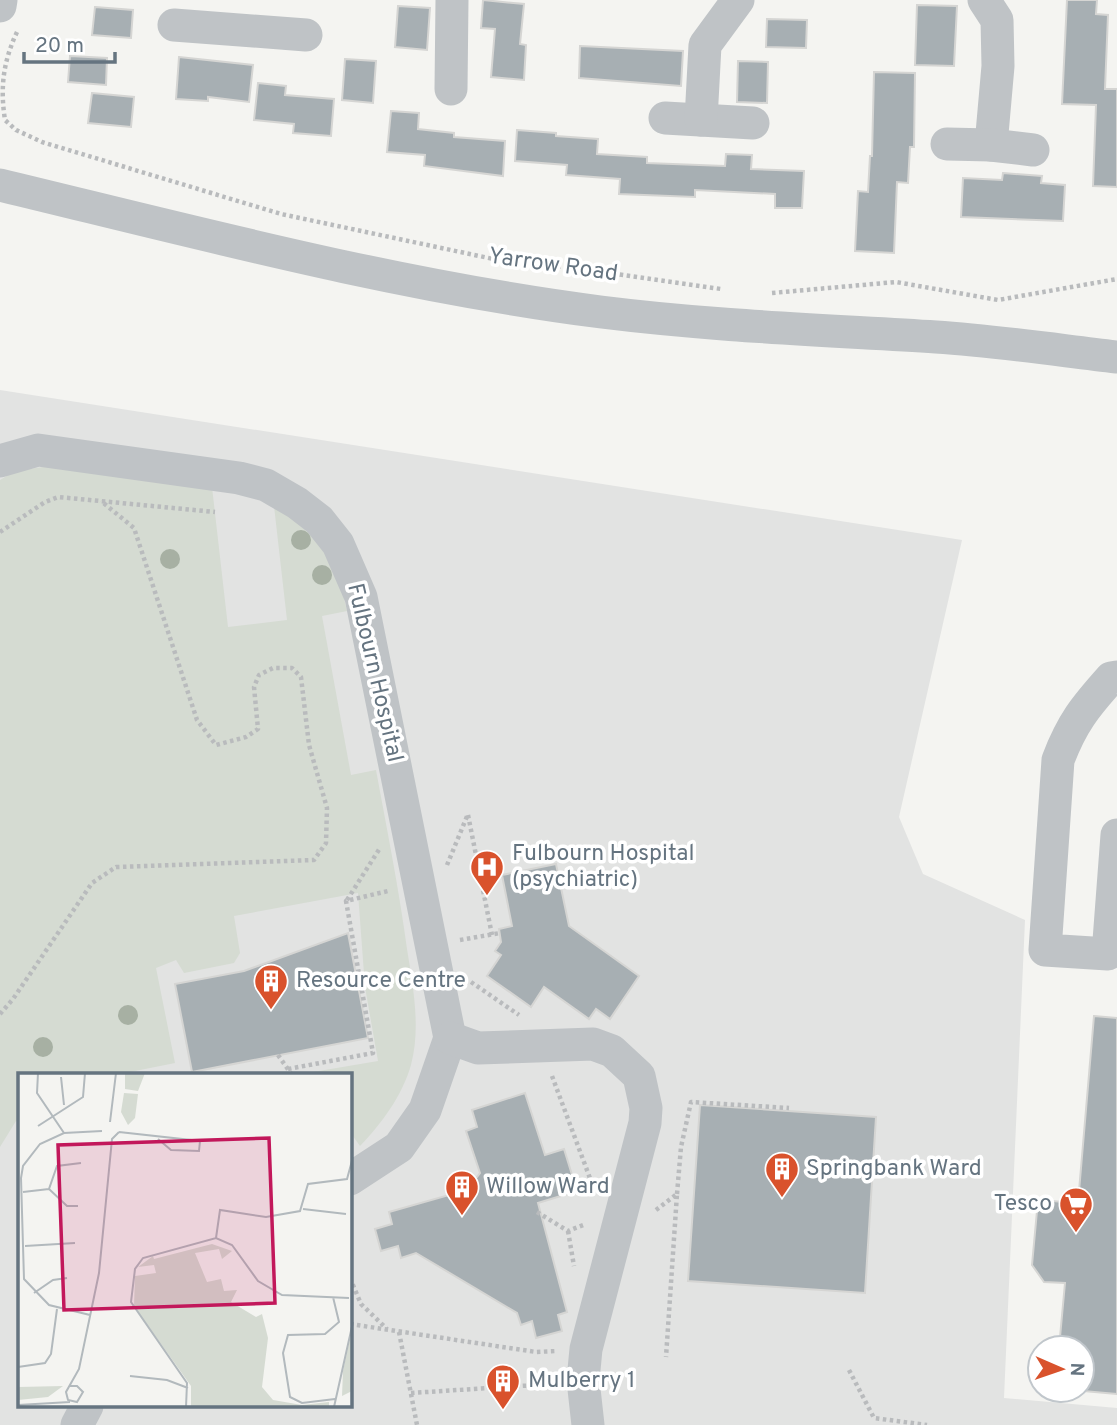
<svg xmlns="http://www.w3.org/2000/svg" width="1117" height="1425" viewBox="0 0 1117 1425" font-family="Overpass,sans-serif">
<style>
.built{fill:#e2e3e2;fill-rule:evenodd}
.green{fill:#d5dbd2}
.building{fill:#a7afb3;stroke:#d5d5d3;stroke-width:2}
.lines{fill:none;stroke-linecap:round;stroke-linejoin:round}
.path{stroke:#b9bbbd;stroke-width:4.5;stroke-dasharray:3.5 3.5;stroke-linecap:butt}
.minor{stroke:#bfc3c6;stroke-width:33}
.tree{fill:#a7b0a3}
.labels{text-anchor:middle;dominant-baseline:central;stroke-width:7;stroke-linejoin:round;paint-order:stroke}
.street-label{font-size:23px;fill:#657480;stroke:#fff}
.poi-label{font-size:23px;fill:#657480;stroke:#fff;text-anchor:start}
.inset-road{fill:none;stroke:#b2b9bd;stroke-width:2}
.view{fill:#c2185b;fill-opacity:0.15;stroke:#c2185b;stroke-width:3.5}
.inset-edge{fill:none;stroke:#657480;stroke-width:3.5}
</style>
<rect width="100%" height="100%" fill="#f4f4f1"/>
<!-- built -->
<path class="built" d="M0,390L962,540L899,817L923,874L1025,920L1004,1398L1117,1408V1425H0ZM19,1075H350V1406H19Z"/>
<!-- green -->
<path class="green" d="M57,465L212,487L228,627L287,620L274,506L311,532L338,573L347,611L322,616L351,775L376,770C387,830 399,889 407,949C413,987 421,1027 411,1065C402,1096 382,1123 360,1146L350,1132V1075L307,1073L378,1061L365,987L358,893L234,916L240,953L234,963L184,973L176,960L156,968L175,1063L115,1075H19V1123L16,1121L0,1147V480L15,471Z"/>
<!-- building -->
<g class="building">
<path d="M483,0L524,4L520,44L526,45L524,80L491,77L495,29L481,28Z"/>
<path d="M1067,0H1097L1096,14L1108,15L1105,89H1117V187L1093,186L1096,105L1062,104Z"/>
<path d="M917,5L957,6L954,66L915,65Z"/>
<path d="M398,6L430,8L427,50L395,47Z"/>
<path d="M95,7L133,10L131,38L92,35Z"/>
<path d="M767,19L807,20L806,48L766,47Z"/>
<path d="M580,46L683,51L681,86L579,78Z"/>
<path d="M70,56L107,58L106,85L68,82Z"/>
<path d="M179,57L253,65L249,102L208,97V101L176,99Z"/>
<path d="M345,59L376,61L373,103L342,100Z"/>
<path d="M738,61L768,62L767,103L737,102Z"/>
<path d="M874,72L915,73L914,147H910L908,183L897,182L894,253L855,251L858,191L868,192L870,156H872Z"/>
<path d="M258,83L286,86L285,95L334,99L331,136L293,133L294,124L254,120Z"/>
<path d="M92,93L134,97L131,127L88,123Z"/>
<path d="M391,111L419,113L418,129L454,133V137L505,141L503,176L424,166L425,155L387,152Z"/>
<path d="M517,130L556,133V136L598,139L597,154L647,157V163L725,166L726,154L752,155L751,169L804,171L802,208H775V194L695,190V197L619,194L620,179L566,175L567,165L515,161Z"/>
<path d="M1003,173L1042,176L1041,183L1065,185L1063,221L961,217L963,178L1002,180Z"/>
<path d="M556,864L569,926L639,976L610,1019L596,1009L589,1019L544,987L531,1007L487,976L501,955L495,951L501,942L499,929L512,926L502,875Z"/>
<path d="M348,933L368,1038L192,1072L175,984L244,971Z"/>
<path d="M1094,1016L1117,1018V1394L1072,1390H1082V1348H1059L1065,1283L1044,1282L1032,1265L1038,1200L1078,1203Z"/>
<path d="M525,1093L545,1155L564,1149L577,1191L538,1203L567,1312L558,1315L562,1331L536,1338L532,1321L521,1325L517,1313L416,1253L401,1258L398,1246L381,1251L375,1229L392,1224L389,1212L467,1190L480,1173L466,1131L477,1127L472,1110Z"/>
<path d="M700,1105L876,1117L865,1293L688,1281Z"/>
</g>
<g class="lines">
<!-- path -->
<g class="path">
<path d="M17,32C3,62 0,88 5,120L16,130L42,142L281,214L517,264L567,267L721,289"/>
<path d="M772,293L896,282L998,300L1117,279"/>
<path d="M0,532L45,502L58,497L215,512"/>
<path d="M468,815L492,935"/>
<path d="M447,865L468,814"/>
<path d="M347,900L380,848"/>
<path d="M460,940L500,933"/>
<path d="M471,982L519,1015"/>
<path d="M0,1014L13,999L92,883L116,867L314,860L326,843L327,808L309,745L301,677L292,668H273L259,675L254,687L258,729L246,737L216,745L197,720L134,528L101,501"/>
<path d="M278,1055L292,1075"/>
<path d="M288,1069L373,1053L346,901L388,891"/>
<path d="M552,1076L594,1189"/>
<path d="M677,1194L681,1147L691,1102L789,1108"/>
<path d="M656,1210L677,1194L666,1357"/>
<path d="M537,1212L568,1231L586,1224"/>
<path d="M568,1231L574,1266"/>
<path d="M350,1278L361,1304L387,1329"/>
<path d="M350,1324L536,1352L557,1351"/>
<path d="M399,1332L417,1425"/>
<path d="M849,1370L874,1418L927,1425"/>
<path d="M411,1393L552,1384"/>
</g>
<!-- minor -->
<g class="minor">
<path d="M984,0L997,20L998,66L991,145"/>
<path d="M0,6L1,0"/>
<path d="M174,25L306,35"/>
<path d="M451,89L452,0"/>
<path d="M665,118L753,123"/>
<path d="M701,120L705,45L738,0"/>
<path d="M947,144L991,145L1033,150"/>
<path d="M0,185C199,233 398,286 601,312C712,326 824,330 936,337C997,341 1057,350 1117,357"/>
<path d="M0,461L38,450L239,478L266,485L297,503L319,520L338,544L361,597L450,1038L425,1110L399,1147L350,1179"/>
<path d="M1117,677L1111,678C1085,707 1072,723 1058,760L1045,950L1108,954L1117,835"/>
<path d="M450,1038L478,1048L593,1044L612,1051L639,1076L646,1108L645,1123L586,1349L583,1380L588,1425"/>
<path d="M77,1425L87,1406"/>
</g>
</g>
<!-- trees -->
<g class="tree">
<circle cx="301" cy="540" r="10"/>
<circle cx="170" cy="559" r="10"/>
<circle cx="322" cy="575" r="10"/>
<circle cx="128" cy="1015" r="10"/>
<circle cx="43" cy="1047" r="10"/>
</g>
<!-- icons -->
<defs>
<g id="hospital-pin" transform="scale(1.75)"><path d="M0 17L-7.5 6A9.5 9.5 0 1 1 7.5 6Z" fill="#d9522c" stroke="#fff"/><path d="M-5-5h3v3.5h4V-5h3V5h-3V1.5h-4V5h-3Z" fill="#fff"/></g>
<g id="building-pin" transform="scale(1.75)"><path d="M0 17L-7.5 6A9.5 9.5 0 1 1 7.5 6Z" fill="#d9522c" stroke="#fff"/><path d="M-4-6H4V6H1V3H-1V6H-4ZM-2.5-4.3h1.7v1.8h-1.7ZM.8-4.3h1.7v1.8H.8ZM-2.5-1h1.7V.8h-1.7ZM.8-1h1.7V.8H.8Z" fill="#fff"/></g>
<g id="supermarket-pin" transform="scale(1.75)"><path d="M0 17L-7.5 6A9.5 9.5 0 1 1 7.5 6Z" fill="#d9522c" stroke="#fff"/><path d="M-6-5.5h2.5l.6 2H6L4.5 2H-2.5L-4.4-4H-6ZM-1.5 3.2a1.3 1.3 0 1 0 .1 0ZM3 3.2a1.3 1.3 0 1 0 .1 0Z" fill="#fff"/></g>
</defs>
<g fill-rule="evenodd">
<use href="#hospital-pin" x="487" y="867"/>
<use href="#building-pin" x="271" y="981"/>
<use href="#building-pin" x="782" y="1169"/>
<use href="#building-pin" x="462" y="1187"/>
<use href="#supermarket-pin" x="1076" y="1204"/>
<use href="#building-pin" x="503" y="1381"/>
</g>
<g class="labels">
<!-- street labels -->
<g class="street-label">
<text transform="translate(553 266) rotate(8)">Yarrow Road</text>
<text transform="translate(374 673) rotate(77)">Fulbourn Hospital</text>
</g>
<!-- poi labels -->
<g class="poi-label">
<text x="512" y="854">Fulbourn Hospital<tspan x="512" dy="26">(psychiatric)</tspan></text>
<text x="296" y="981">Resource Centre</text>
<text x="806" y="1169">Springbank Ward</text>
<text x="486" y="1187">Willow Ward</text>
<text x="1052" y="1204" text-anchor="end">Tesco</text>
<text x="528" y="1381">Mulberry 1</text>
</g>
</g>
<!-- overview -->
<g transform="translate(18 1073)">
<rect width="334" height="334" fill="#f4f4f1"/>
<path d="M107,0H127L120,18L107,16ZM106,20L120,21L117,45L110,52L103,39ZM194,171L214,178L204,186L201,176L177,180L189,209L203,206L206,218L219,217L213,229L238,244L244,241L250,265L244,314L255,327L284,332L311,329V334H173V313L116,233L117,203L138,200L136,192L120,194L135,183L136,186ZM334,257V318L324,323L325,298ZM45,313L30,324L0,327V314Z" fill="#d5dbd2"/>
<path class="inset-road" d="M20,0L19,20L46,60M43,4L46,32M92,49L98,0M20,53L65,24L67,0M101,59L182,68L181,78L153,77L140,66M5,119L31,116M60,133H49L31,116L39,93L63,90M285,136L328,141M198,165L202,137L248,144L282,138L290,111L329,106L335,84M7,173L57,170M16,220L35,207L49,205M315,224L321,249L307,261L270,262L265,280L272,324L284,330L317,326M72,242L31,232L6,206L3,105L5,93L22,71L46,60L84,58M0,294L27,290L33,281L39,236M112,303L149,307L170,315M52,313H59L65,319L59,329L50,327L48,319L61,296L81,200L94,66L101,59M0,332L52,329M168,334L169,310L113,229L117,196L125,185L198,165L214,172L240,208L264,222L331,225M316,334L335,249"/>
<path class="view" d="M251,65L257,230L46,237L40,72Z"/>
<rect width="334" height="334" class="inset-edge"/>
</g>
<!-- north arrow -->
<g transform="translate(1061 1369) rotate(92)"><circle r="33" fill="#ffffff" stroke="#c1c7cc" stroke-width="2"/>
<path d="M0-5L12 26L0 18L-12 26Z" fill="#d9522c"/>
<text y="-10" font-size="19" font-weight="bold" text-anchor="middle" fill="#657480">N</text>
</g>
<!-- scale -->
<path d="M24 52v10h91v-10" fill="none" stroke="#657480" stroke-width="3.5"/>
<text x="35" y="52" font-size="21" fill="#657480" stroke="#ffffff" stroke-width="5" paint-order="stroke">20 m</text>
</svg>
